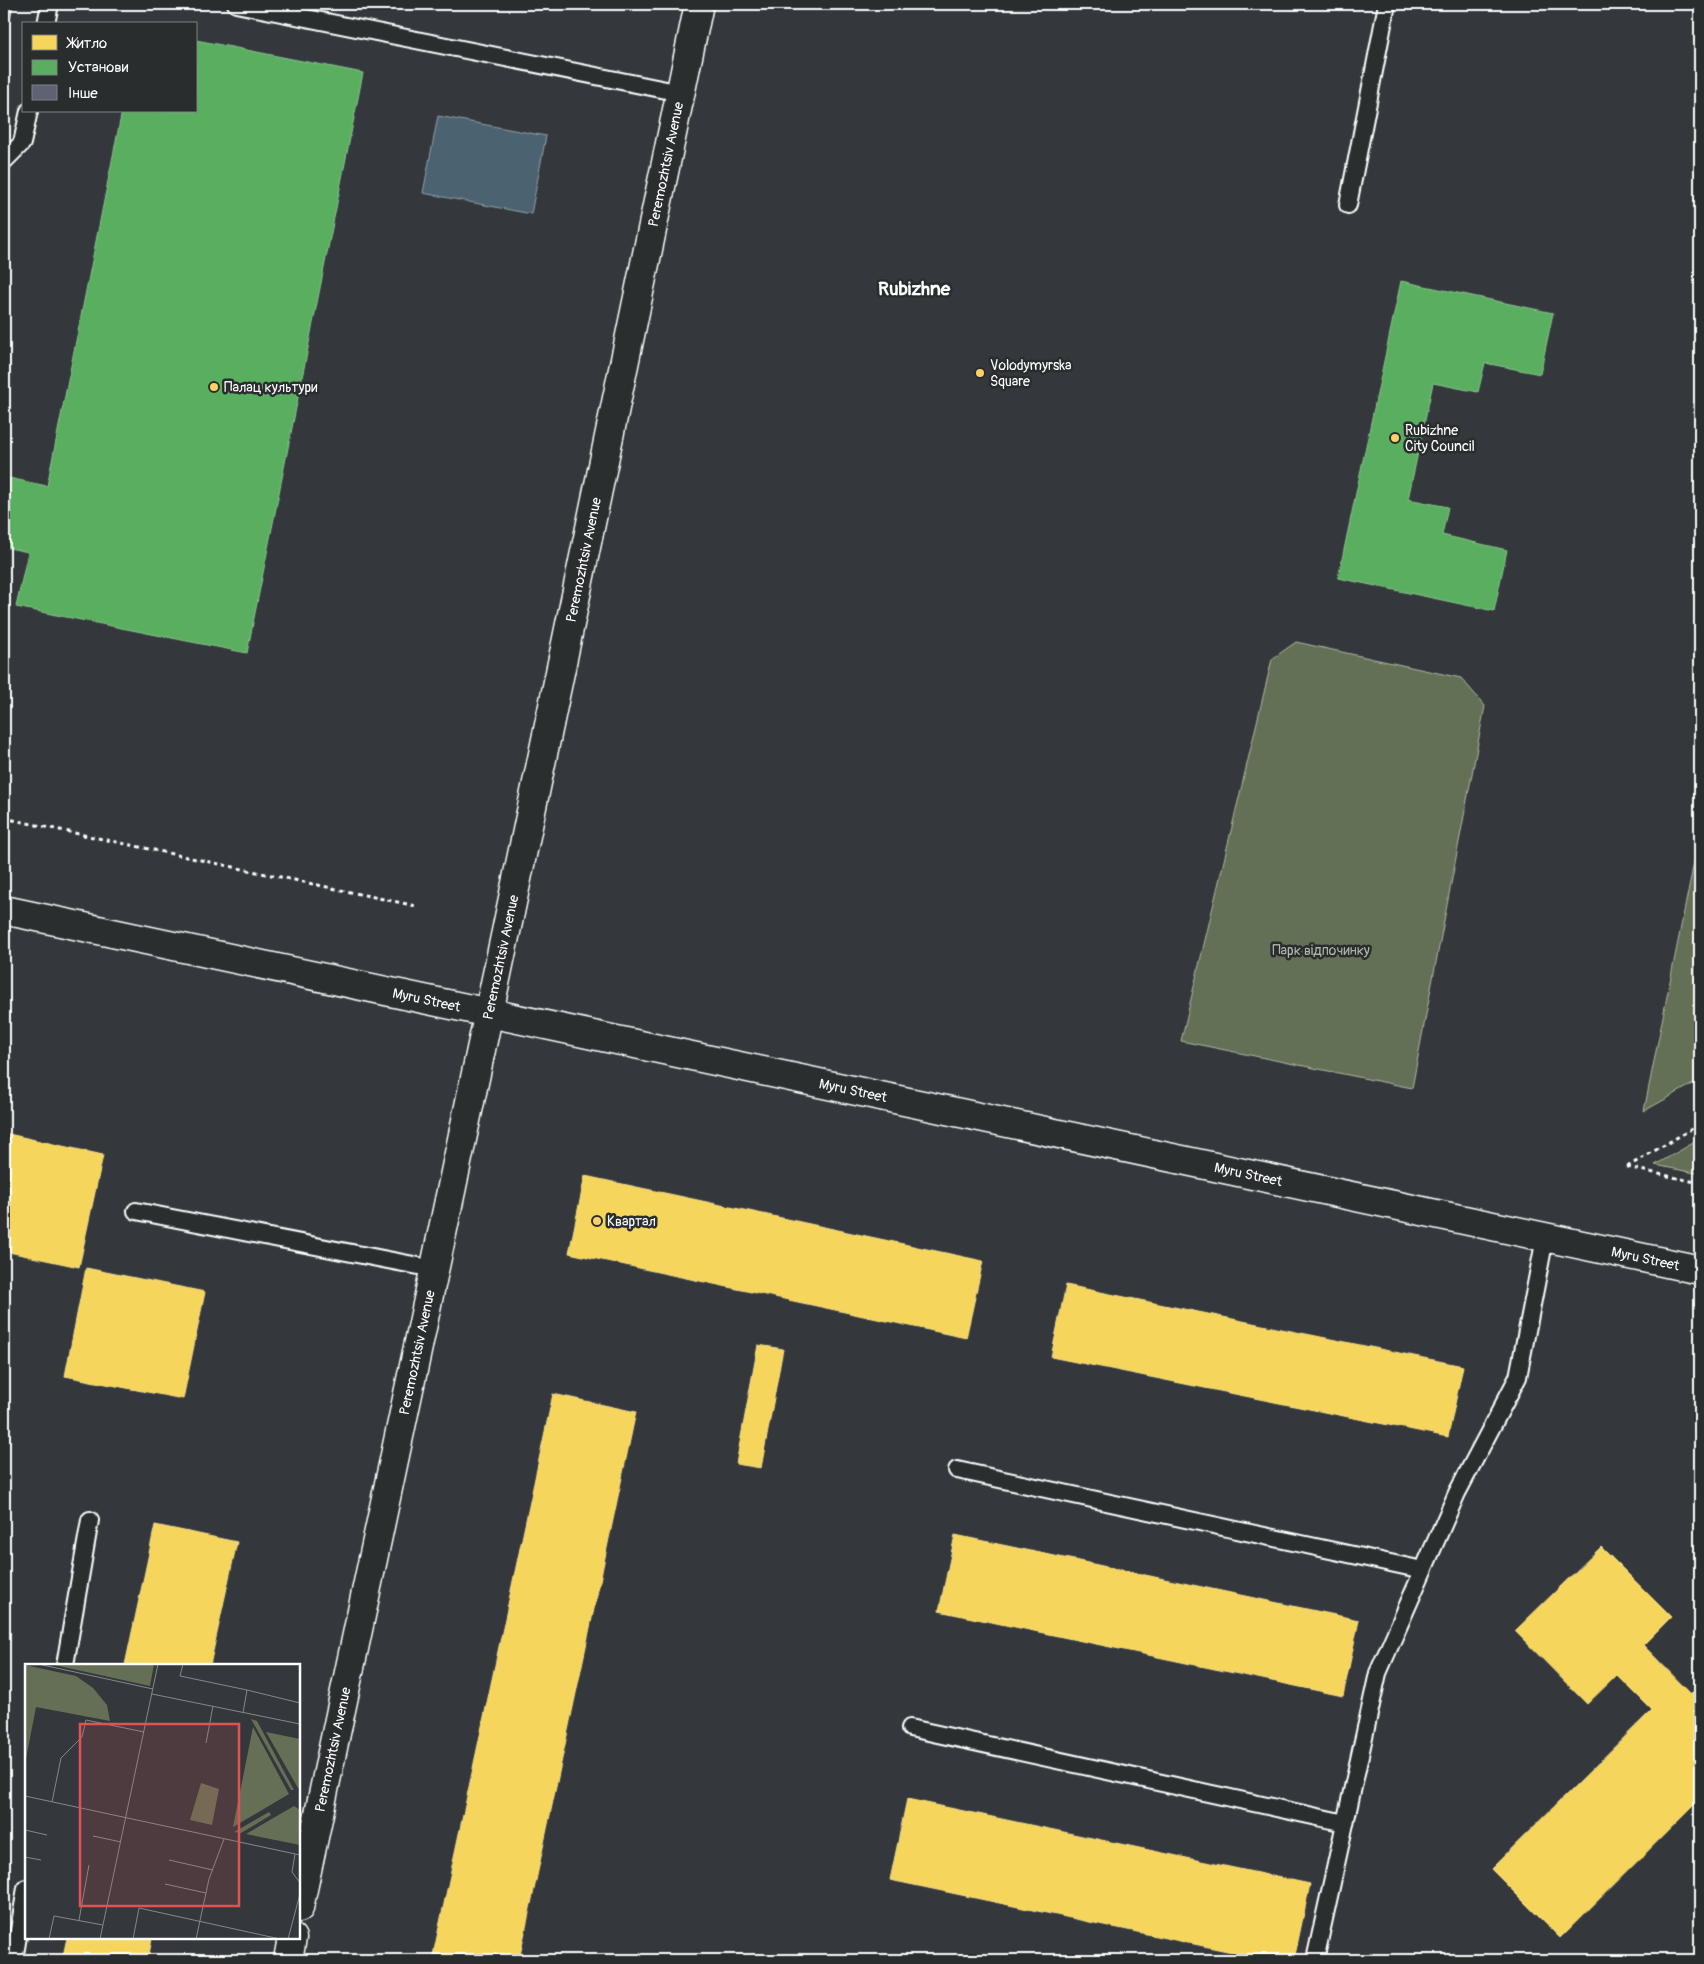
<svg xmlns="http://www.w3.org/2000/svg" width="1704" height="1964" viewBox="0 0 1704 1964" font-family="Pangolin,sans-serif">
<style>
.green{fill:#646f55;stroke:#b2b7aa}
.water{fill:#4c6270;stroke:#94a1a9}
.homes{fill:#f6d55c;stroke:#f9e28d}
.public{fill:#5aae61;stroke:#8cc690}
.building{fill:#5e6274;stroke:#fff}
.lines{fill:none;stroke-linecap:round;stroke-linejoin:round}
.service-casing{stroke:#fff;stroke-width:20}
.tertiary-casing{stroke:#fff;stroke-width:31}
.path{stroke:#fff;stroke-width:3;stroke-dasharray:4 4;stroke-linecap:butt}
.service{stroke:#2a2d2e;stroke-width:16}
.tertiary{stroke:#2a2d2e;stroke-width:28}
.poi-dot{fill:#ffd166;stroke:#2a2d2e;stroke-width:2}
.labels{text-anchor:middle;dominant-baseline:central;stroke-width:5;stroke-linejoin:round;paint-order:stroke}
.street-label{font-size:14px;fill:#fff;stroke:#2a2d2e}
.poi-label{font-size:14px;fill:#fff;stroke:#2a2d2e;text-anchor:start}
.park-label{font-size:14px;fill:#b2b7aa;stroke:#2a2d2e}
.district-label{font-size:19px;font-weight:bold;fill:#fff;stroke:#2a2d2e}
.inset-road{fill:none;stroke:#85888a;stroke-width:1}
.view{fill:#de5353;fill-opacity:0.15;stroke:#de5353;stroke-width:2.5}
.inset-edge{fill:none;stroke:#fff;stroke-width:2.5}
</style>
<rect width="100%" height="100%" fill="#34383c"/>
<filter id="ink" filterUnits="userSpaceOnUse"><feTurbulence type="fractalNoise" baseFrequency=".02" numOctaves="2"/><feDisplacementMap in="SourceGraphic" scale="10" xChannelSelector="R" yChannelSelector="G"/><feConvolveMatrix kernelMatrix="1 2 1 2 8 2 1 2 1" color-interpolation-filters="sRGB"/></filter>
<g filter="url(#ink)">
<!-- green -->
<g class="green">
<path d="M1296,642L1461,678L1485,706L1412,1088L1181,1041L1272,659Z"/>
<path d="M1700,832V1080L1644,1111Z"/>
<path d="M1700,1139V1174L1655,1165Z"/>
</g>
<!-- water -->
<path class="water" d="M438,116L546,136L531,214L423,193Z"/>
<!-- homes -->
<g class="homes">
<path d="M4,1133L103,1155L79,1267L4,1251Z"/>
<path d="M585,1176L983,1261L966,1338L569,1253Z"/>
<path d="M86,1268L205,1292L183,1399L65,1376Z"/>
<path d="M1066,1285L1463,1366L1448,1437L1051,1357Z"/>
<path d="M758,1345L783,1349L761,1468L736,1464Z"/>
<path d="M553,1394L636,1412L519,1960H432Z"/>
<path d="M155,1525L237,1542L210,1665H125Z"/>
<path d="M955,1535L1359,1620L1343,1696L939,1611Z"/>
<path d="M1601,1547L1671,1617L1643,1645L1691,1694L1700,1685V1799L1560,1938L1491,1869L1652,1710L1617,1675L1587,1704L1515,1631Z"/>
<path d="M907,1799L1310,1884L1294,1960H1270L890,1880Z"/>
<path d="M67,1938H152L148,1960H62Z"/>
</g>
<!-- public -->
<g class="public">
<path d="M196,40L363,73L247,653L16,607L28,552L4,547V477L47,486L122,111H196Z"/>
<path d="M1401,281L1553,313L1540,374L1485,363L1478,392L1433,383L1408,499L1448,507L1442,535L1507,550L1494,611L1338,578Z"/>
</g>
<!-- building -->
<path class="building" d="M4,4H13L4,49Z"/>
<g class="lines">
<!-- service casing -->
<g class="service-casing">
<g id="service">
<path d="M236,4L681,93"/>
<path d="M46,24L50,4"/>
<path d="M4,161L22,143L29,111"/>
<path d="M1348,205L1387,4"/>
<path d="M136,1211L434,1269"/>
<path d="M957,1470L1423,1570"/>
<path d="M65,1665L90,1520"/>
<path d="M910,1728L1345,1823"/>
<path d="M14,1960L26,1888"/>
<path d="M1315,1960L1378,1673L1457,1493L1518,1377L1545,1238"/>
</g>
</g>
<!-- tertiary casing -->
<g class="tertiary-casing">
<g id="tertiary">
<path id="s1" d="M4,910L1700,1270"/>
<path id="s2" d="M299,1908L507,927L699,4"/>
<path d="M288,1960L292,1938"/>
</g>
</g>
<!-- path -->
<g class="path">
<path d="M4,818L416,906"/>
<path d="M1627,1167L1700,1124"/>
<path d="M1627,1167L1700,1183"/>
</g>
<!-- service -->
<use href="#service" class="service"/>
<!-- tertiary -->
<use href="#tertiary" class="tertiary"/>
</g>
</g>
<!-- markers -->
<g class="poi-dot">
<circle cx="980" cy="373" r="5"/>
<circle cx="214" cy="387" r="5"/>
<circle cx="1395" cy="438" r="5"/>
<circle cx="597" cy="1221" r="5"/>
</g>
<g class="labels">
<!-- street labels -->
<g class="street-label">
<text stroke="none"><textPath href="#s2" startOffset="1782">Peremozhtsiv Avenue</textPath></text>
<text stroke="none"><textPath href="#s2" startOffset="1378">Peremozhtsiv Avenue</textPath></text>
<text stroke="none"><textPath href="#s2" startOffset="972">Peremozhtsiv Avenue</textPath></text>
<text stroke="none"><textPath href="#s1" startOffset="432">Myru Street</textPath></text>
<text stroke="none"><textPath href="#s1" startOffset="868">Myru Street</textPath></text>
<text stroke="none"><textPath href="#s1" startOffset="1272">Myru Street</textPath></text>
<text stroke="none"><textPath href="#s1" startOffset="1678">Myru Street</textPath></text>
<text stroke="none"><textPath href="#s2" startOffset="568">Peremozhtsiv Avenue</textPath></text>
<text stroke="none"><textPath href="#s2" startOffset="162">Peremozhtsiv Avenue</textPath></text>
</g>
<!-- poi labels -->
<g class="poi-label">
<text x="990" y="365">Volodymyrska<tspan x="990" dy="16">Square</tspan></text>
<text x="224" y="387">Палац культури</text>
<text x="1405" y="430">Rubizhne<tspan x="1405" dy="16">City Council</tspan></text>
<text x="607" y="1221">Квартал</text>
</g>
<!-- park labels -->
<g class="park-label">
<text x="1321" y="950">Парк відпочинку</text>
</g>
<!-- district labels -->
<g class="district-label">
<text x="914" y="289">Rubizhne</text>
</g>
</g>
<!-- overview -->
<g transform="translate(25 1664)">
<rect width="275" height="275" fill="#34383c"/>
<path d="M25,0H129L125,22ZM0,1L51,12L68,24L82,41L85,57L11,43L0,100ZM226,55L232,57L269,126H266ZM228,63L264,130L208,163ZM241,68L275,75V124H273ZM176,119L194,125L187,161L165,156ZM269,142L275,146V181L221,170ZM244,148L246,151L216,169L209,168Z" fill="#646f55"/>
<path class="inset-road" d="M13,0L128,25M158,0L155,12L222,26M127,30L275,60M218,49L222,26L275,39M181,79L188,42M0,132L275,191M27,138L36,94L57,73L61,56L119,68M0,166L22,171M68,172L96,178M270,190L267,208L275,219M0,193L16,196M144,196L188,206M140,220L181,229M54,256L64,201M24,275L29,252L78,261M75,275L133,0M108,275L114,244L255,275M171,275L184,215L199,175M263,275L275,230"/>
<path class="view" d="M55,60H214V242H55Z"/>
<rect width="275" height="275" class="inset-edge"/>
</g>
<!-- margin -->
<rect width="1704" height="1964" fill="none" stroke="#2a2d2e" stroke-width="20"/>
<rect x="10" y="10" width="1684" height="1944" fill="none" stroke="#fff" stroke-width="2" filter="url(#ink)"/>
<!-- legend -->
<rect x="22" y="22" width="175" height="90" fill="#2a2d2e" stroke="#7f8182"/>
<rect x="32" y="35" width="25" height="15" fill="#f6d55c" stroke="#7f8182"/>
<text x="68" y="48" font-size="15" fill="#ffffff">Житло</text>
<rect x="32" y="60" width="25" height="15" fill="#5aae61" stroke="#7f8182"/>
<text x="68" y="72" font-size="15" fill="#ffffff">Установи</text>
<rect x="32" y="85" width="25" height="15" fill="#5e6274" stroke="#7f8182"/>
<text x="68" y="98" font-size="15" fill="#ffffff">Інше</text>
</svg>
